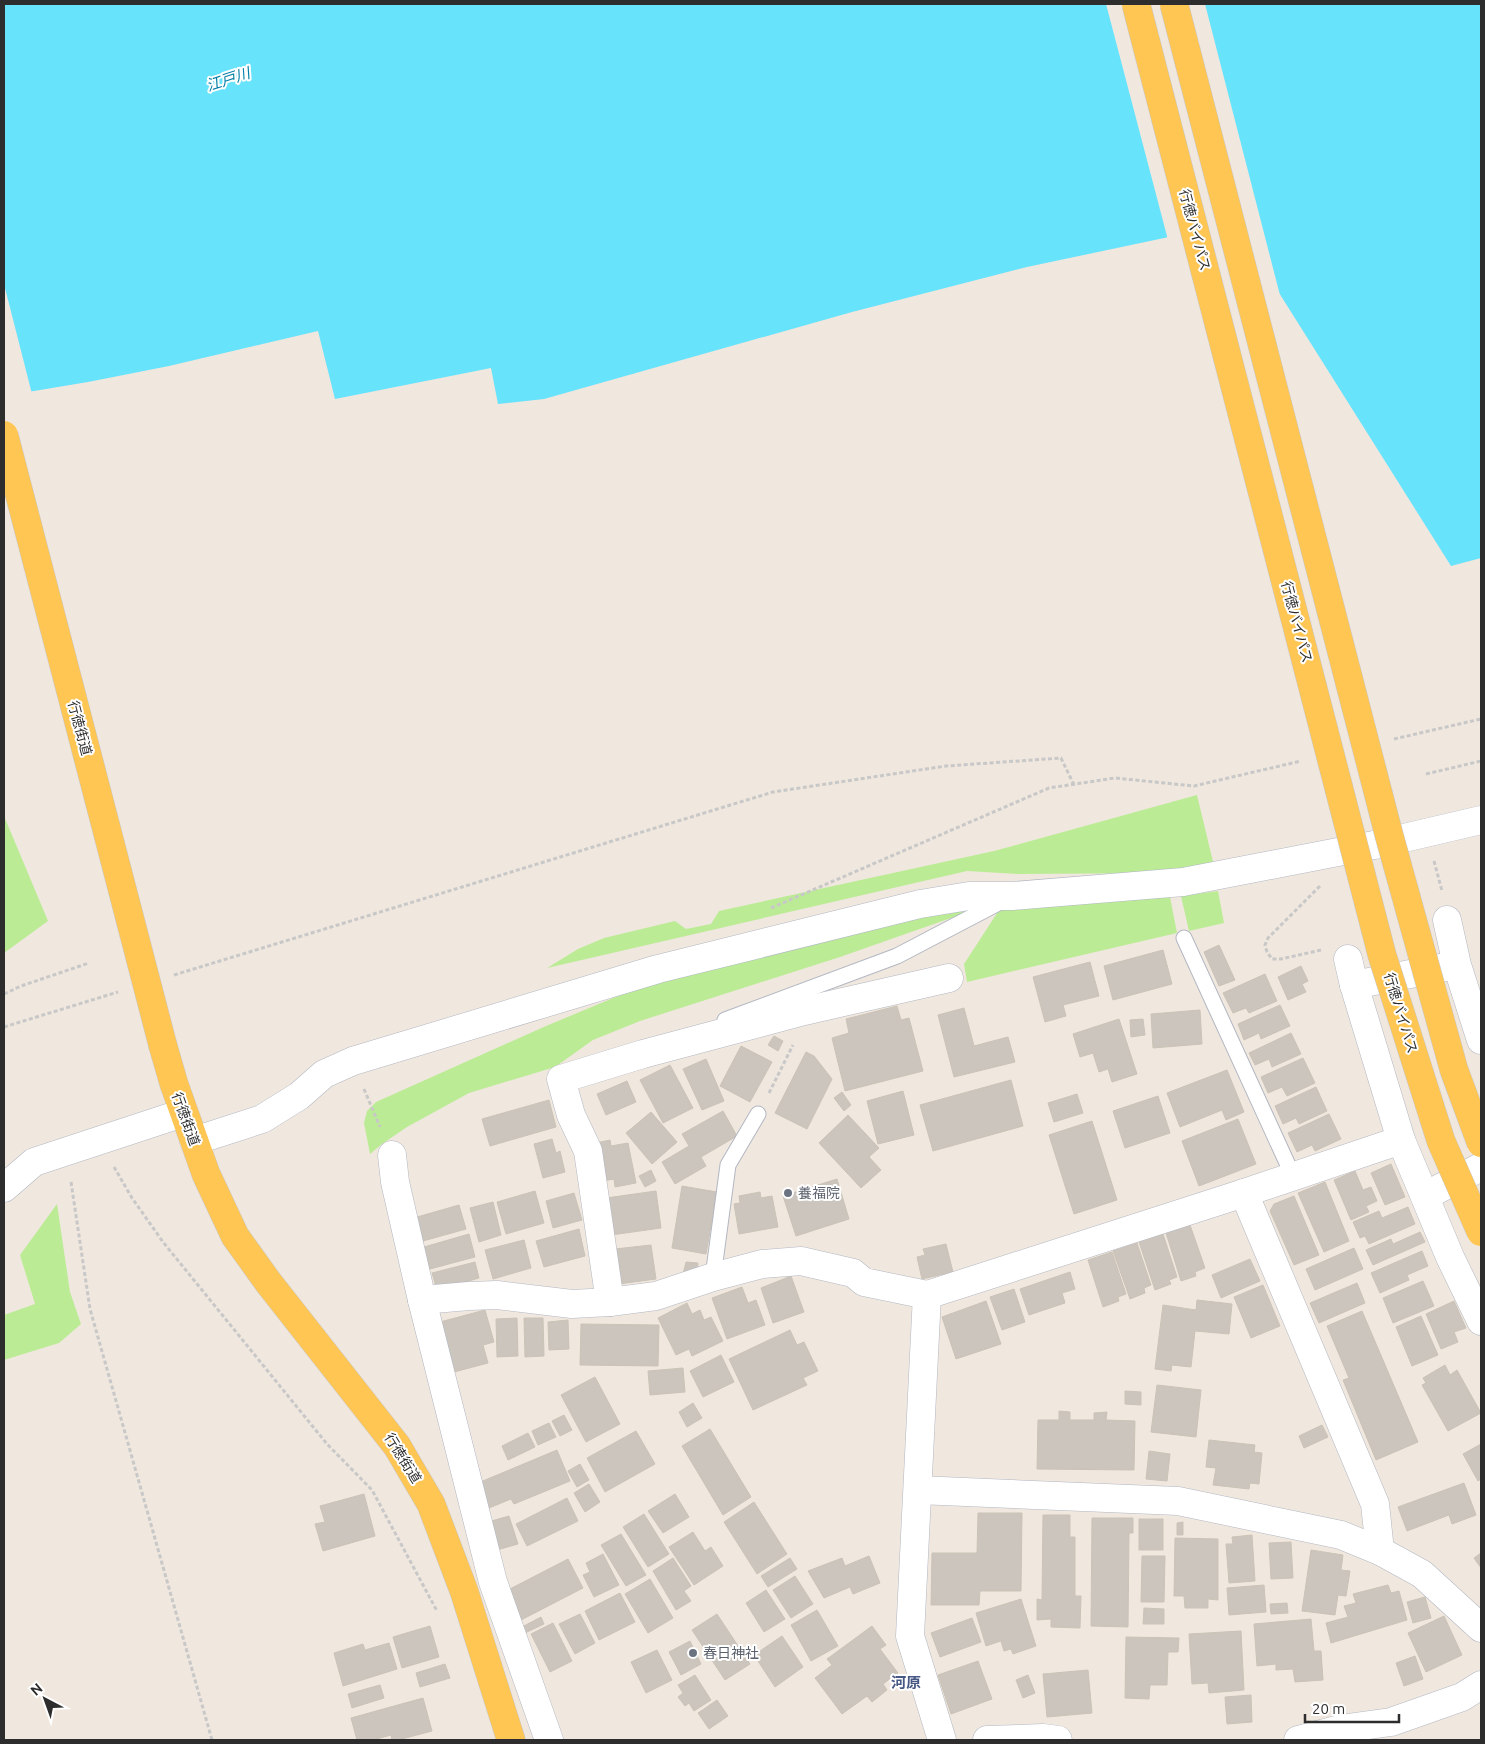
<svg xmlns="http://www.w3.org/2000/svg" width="1485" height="1744" viewBox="0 0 1485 1744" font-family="Ubuntu,'Noto Sans JP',sans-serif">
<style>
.green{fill:#bbec95}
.water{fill:#67e3fc}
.pier{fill:#f0e7de}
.building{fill:#cbc5bd;stroke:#ccc3b7}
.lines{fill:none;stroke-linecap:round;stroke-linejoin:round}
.lane-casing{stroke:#b2b7c2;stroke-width:17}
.street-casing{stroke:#b2b7c2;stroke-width:29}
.primary-casing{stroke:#c8c8c8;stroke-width:29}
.path{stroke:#c8c8c8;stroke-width:3;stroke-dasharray:4 2.5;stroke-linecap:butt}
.lane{stroke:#fff;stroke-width:15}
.street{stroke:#fff;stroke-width:28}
.primary{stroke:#ffc654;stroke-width:28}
.primary-bridge-casing{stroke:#c8c8c8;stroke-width:29;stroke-linecap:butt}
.primary-bridge{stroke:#ffc654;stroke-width:28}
.worship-dot{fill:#6b7280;stroke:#fff;stroke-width:2}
.labels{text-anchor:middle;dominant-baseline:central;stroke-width:4;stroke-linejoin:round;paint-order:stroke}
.street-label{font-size:14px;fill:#2d2d2d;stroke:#fff}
.worship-label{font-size:14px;fill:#5b616d;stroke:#fff;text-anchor:start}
.water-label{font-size:15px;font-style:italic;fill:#017da6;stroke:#fff}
.neighbourhood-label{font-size:15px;font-weight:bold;fill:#475884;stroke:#fff}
</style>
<rect width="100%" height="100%" fill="#f0e7de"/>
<!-- green -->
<g class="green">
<path d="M1197,795L1214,866L1165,873L1018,874L967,871L547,968L578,949L604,938L675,921L686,929L711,924L719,911L994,851Z"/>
<path d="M4,816L48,921L4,953Z"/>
<path d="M1218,891L1224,923L1189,931L1181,896Z"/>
<path d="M1170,897L1177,933L967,982L964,964L1001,907Z"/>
<path d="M971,911L840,957L640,1021L593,1040L555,1067L469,1093L407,1127L382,1144L370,1154L364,1123L367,1111L376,1102L546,1026L630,991L683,975L859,932L941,913Z"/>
<path d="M57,1204L70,1292L81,1324L59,1343L4,1360V1315L35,1304L20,1255Z"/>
</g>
<!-- water -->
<path class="water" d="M4,4H1481V558L1451,566L1235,223L1027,267L852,312L544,399L498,404L491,368L335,399L318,331L169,366L88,382L4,396Z"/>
<!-- pier -->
<g class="pier">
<path d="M1106,4H1205L1282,303L1234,226L1168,240Z"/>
<path d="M4,284L32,394L4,398Z"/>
</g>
<!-- building -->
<g class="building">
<path d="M1219,945L1235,980L1219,986L1204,952Z"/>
<path d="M1163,950L1172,984L1113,1000L1104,966Z"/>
<path d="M1090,962L1099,996L1063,1005L1066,1016L1045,1022L1033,977Z"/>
<path d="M1301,966L1308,981L1302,984L1306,992L1288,1000L1278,977Z"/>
<path d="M1265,974L1277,1001L1249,1013L1246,1008L1233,1013L1223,993Z"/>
<path d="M1280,1005L1290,1026L1261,1039L1259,1033L1244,1040L1238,1024Z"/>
<path d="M897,1006L901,1020L909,1018L923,1071L845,1091L832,1038L849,1033L846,1019Z"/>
<path d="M964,1008L974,1046L1008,1037L1015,1062L954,1077L938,1015Z"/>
<path d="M1200,1010L1202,1044L1153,1048L1151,1014Z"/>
<path d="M1119,1019L1137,1074L1112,1082L1108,1069L1099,1072L1093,1053L1080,1057L1073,1034Z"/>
<path d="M1143,1019L1145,1035L1131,1037L1130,1020Z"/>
<path d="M1291,1033L1301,1054L1272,1067L1269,1059L1255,1065L1249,1053Z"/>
<path d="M774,1036L783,1041L778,1051L768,1045Z"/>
<path d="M741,1046L772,1062L750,1102L720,1086Z"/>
<path d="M806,1052L814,1056L832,1079L807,1129L775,1113Z"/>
<path d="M1303,1058L1315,1083L1287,1096L1282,1087L1268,1093L1261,1077Z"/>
<path d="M706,1059L724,1101L702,1110L683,1069Z"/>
<path d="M670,1065L693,1108L663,1123L640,1080Z"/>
<path d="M1227,1070L1244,1112L1226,1120L1222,1110L1180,1127L1167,1093Z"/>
<path d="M1011,1080L1023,1126L933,1151L920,1105Z"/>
<path d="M627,1081L636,1102L606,1115L597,1094Z"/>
<path d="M1316,1087L1327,1111L1299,1124L1296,1118L1283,1124L1275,1106Z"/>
<path d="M903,1091L914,1135L878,1144L867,1101Z"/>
<path d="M842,1092L851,1105L844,1111L834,1098Z"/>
<path d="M1077,1094L1083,1113L1054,1122L1048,1103Z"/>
<path d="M1158,1096L1170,1133L1125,1148L1113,1111Z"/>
<path d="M549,1100L556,1127L490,1146L482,1119Z"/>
<path d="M723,1111L737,1136L701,1157L706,1166L675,1184L662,1162L689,1146L682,1134Z"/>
<path d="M651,1112L677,1142L652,1164L626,1133Z"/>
<path d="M1329,1114L1341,1139L1315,1151L1312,1145L1297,1152L1288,1133Z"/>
<path d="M848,1115L879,1148L869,1157L881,1170L861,1188L819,1143Z"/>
<path d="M1238,1119L1256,1164L1199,1186L1182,1141Z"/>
<path d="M1092,1121L1117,1200L1074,1214L1049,1135Z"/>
<path d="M552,1139L556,1153L560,1151L565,1172L543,1178L534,1144Z"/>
<path d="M610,1140L611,1146L628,1143L636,1183L615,1187L614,1179L603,1181L596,1143Z"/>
<path d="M1391,1164L1405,1197L1385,1205L1371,1173Z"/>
<path d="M651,1170L656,1181L645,1187L639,1176Z"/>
<path d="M1355,1171L1363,1190L1371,1187L1377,1201L1366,1206L1369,1212L1351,1220L1334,1180Z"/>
<path d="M837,1179L849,1219L796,1236L783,1196Z"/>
<path d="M1325,1182L1349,1241L1324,1252L1298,1193Z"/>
<path d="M682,1186L717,1192L706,1254L672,1248Z"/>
<path d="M535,1191L544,1223L506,1234L497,1202Z"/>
<path d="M656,1191L661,1228L611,1235L606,1198Z"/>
<path d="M760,1192L761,1198L772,1196L778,1227L739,1234L734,1204L740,1203L739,1196Z"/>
<path d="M574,1193L582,1220L553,1228L546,1201Z"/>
<path d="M1294,1196L1319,1255L1294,1265L1270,1211L1274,1204Z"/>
<path d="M493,1202L501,1235L479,1242L470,1208Z"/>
<path d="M459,1205L466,1229L423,1241L417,1217Z"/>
<path d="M1408,1207L1415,1224L1369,1244L1365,1236L1360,1238L1353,1222L1379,1211L1382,1218Z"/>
<path d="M1190,1225L1205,1268L1195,1272L1196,1276L1181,1281L1166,1233Z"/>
<path d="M579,1229L585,1256L544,1267L536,1241Z"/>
<path d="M1420,1232L1425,1242L1373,1265L1366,1250L1391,1239L1393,1244Z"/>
<path d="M469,1234L475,1257L430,1269L424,1247Z"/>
<path d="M1163,1234L1177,1277L1169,1280L1171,1284L1155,1290L1139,1242Z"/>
<path d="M524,1240L531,1268L493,1279L485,1250Z"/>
<path d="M1137,1243L1151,1285L1144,1288L1145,1293L1130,1299L1113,1251Z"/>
<path d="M946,1244L953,1272L922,1279L917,1257L925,1255L923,1249Z"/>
<path d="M651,1245L656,1279L619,1284L615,1249Z"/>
<path d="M1354,1248L1363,1269L1315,1290L1306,1269Z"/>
<path d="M1422,1251L1428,1266L1407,1275L1409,1280L1380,1293L1371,1273Z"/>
<path d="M1112,1252L1126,1294L1118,1297L1119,1301L1103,1307L1088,1260Z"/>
<path d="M1250,1259L1260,1281L1221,1298L1212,1275Z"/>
<path d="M475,1262L479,1278L437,1290L432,1273Z"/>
<path d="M686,1262L698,1263L697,1276L683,1274Z"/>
<path d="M1070,1272L1075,1289L1062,1293L1065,1303L1029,1315L1020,1289Z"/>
<path d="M791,1276L804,1312L773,1323L761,1288Z"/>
<path d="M1423,1281L1434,1306L1393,1323L1383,1298Z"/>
<path d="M1357,1283L1365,1303L1319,1323L1310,1303Z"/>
<path d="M1263,1285L1280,1326L1251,1338L1234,1297Z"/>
<path d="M742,1287L748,1303L756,1300L765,1325L727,1339L712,1298Z"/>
<path d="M1014,1289L1025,1322L1002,1330L990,1297Z"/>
<path d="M1197,1300L1232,1304L1229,1334L1195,1331L1191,1367L1172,1365L1171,1371L1155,1369L1163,1305L1196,1310Z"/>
<path d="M986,1301L1001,1344L956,1359L942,1317Z"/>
<path d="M1454,1301L1466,1328L1454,1332L1458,1342L1441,1349L1426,1314Z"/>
<path d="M687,1303L692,1314L700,1310L704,1320L711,1317L723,1341L692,1356L689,1349L676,1355L658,1318Z"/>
<path d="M485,1310L494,1342L483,1345L488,1363L454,1372L440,1322Z"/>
<path d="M1362,1311L1418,1442L1376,1460L1343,1380L1349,1378L1327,1326Z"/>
<path d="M1421,1316L1438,1355L1412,1366L1396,1327Z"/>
<path d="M517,1318L518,1356L497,1357L496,1319Z"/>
<path d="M524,1318H543L544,1356L525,1357Z"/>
<path d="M568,1320L569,1349L549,1350L548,1322Z"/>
<path d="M581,1324L659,1325L658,1366L580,1365Z"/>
<path d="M790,1330L797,1345L804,1342L818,1371L803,1378L807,1385L753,1410L729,1359Z"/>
<path d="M721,1355L734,1382L703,1397L690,1371Z"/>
<path d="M1445,1365L1450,1375L1457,1370L1481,1413L1448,1431L1422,1385L1426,1383L1423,1378Z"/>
<path d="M683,1368L685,1392L650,1395L648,1371Z"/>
<path d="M595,1377L620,1424L586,1442L561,1395Z"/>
<path d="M1157,1385L1201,1390L1196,1437L1151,1432Z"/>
<path d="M1125,1391L1141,1392V1405L1125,1404Z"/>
<path d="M693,1403L702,1418L687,1427L679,1412Z"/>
<path d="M1059,1411L1070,1412V1420H1094V1413L1107,1412L1106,1420L1135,1421L1134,1470L1037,1469L1038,1420H1059Z"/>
<path d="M564,1415L572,1430L560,1436L552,1421Z"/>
<path d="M549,1423L556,1437L538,1445L532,1431Z"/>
<path d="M1322,1425L1328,1437L1304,1448L1299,1436Z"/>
<path d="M710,1429L751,1497L723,1515L682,1446Z"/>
<path d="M636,1431L655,1464L605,1492L587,1458Z"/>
<path d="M528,1433L535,1447L508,1460L502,1446Z"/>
<path d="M1209,1440L1255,1445L1254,1452L1262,1453L1259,1484L1250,1483L1249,1489L1213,1485L1216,1468L1206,1467Z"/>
<path d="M1481,1444V1479L1478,1481L1463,1454Z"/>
<path d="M557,1450L570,1481L514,1504L511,1499L489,1508L478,1483Z"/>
<path d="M1149,1451L1170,1454L1167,1481L1146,1479Z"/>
<path d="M580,1464L589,1480L577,1487L568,1471Z"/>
<path d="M1464,1483L1476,1515L1452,1524L1449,1515L1407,1531L1398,1507Z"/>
<path d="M589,1484L600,1502L585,1512L574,1493Z"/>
<path d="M364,1494L375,1536L323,1551L315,1524L325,1522L320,1506Z"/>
<path d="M675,1494L689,1517L663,1533L648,1511Z"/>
<path d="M567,1498L578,1521L527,1546L516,1524Z"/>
<path d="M754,1502L787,1554L757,1574L724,1522Z"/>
<path d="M978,1513H1022L1021,1591H980L979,1605H931L932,1553H977Z"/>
<path d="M644,1514L669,1554L648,1567L623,1527Z"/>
<path d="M1043,1515H1070V1537H1075V1596H1081L1080,1628L1051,1627V1619L1037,1620V1599L1042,1600Z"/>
<path d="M509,1516L518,1544L497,1550L488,1522Z"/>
<path d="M1092,1518H1133V1533H1129L1128,1627L1091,1626Z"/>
<rect x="1139" y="1519" width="24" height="31"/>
<path d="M1183,1522V1535H1177V1523Z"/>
<path d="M693,1532L705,1551L711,1547L723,1566L694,1585L669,1547Z"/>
<path d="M621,1534L646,1575L626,1586L601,1545Z"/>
<path d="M1252,1535L1255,1581L1229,1583L1226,1544H1233L1232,1537Z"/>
<path d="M1175,1538L1218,1539V1600L1208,1599V1608H1185L1184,1596H1174Z"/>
<path d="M1291,1542L1293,1578L1271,1579L1269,1543Z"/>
<path d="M1311,1550L1343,1555L1341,1570L1350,1571L1346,1596L1338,1595L1335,1615L1302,1611Z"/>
<path d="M1481,1553V1568L1474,1558Z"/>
<path d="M603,1554L619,1585L594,1597L583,1575L590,1572L586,1563Z"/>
<path d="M869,1556L880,1583L853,1594L850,1587L824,1598L808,1571L842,1558L845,1566Z"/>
<path d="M1142,1556H1165L1164,1602H1141Z"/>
<path d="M673,1558L691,1586L684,1591L691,1601L676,1610L653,1571Z"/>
<path d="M790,1558L797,1569L768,1587L761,1576Z"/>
<path d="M568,1559L583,1588L521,1620L506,1591Z"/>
<path d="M795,1576L813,1604L791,1618L773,1590Z"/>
<path d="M650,1579L673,1618L648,1633L625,1594Z"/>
<path d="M1264,1585L1266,1612L1229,1615L1227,1588Z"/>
<path d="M1388,1585L1391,1593L1399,1591L1407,1620L1331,1643L1326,1623L1348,1617L1344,1606L1356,1603L1353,1594Z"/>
<path d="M766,1590L785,1619L764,1632L746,1603Z"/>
<path d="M620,1593L635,1622L599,1640L585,1611Z"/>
<path d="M1425,1597L1431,1618L1413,1623L1407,1602Z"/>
<path d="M1021,1599L1036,1646L1013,1654L1011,1649L1004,1651L1001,1641L986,1646L976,1613Z"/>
<path d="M1287,1603L1288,1613L1271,1614L1270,1604Z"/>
<path d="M1144,1608L1164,1609V1624H1143Z"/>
<path d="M817,1610L838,1646L811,1661L791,1625Z"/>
<path d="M580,1614L595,1643L575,1654L559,1624Z"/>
<path d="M717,1614L750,1664L725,1680L692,1630Z"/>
<path d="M1444,1616L1462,1655L1426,1672L1408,1633Z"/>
<path d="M541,1617L544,1624L525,1633L522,1627Z"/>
<path d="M972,1618L981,1642L940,1657L931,1633Z"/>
<path d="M1311,1619L1314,1651H1321L1323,1680L1295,1682L1293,1669L1276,1670V1664L1257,1666L1254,1624Z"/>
<path d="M553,1623L572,1661L550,1672L531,1634Z"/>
<path d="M430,1626L439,1657L402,1668L393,1637Z"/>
<path d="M872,1626L886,1645L880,1649L898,1673L883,1684L887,1690L872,1702L867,1696L842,1714L815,1678L832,1665L827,1659Z"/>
<path d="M1241,1631L1244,1690L1209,1693L1208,1683L1192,1684L1189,1634Z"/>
<path d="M782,1636L803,1667L775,1687L754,1655Z"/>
<path d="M1126,1637L1179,1638L1178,1652H1168L1167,1685H1150L1149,1699L1125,1698Z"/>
<path d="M690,1641L701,1664L681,1675L669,1652Z"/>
<path d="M389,1643L397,1669L343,1686L334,1653L363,1644L365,1650Z"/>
<path d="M657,1650L672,1680L646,1693L631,1662Z"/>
<path d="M1415,1656L1423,1679L1404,1686L1396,1663Z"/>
<path d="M978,1661L992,1699L951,1714L938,1675Z"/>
<path d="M445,1664L450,1678L420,1687L416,1673Z"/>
<path d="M1088,1670L1092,1713L1047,1717L1043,1674Z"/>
<path d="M695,1675L711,1700L694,1711L689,1703L685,1706L678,1697L683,1693L678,1685Z"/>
<path d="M1028,1675L1035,1693L1023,1698L1016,1680Z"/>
<path d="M380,1685L384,1698L352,1708L348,1694Z"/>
<path d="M1251,1695L1252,1722L1227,1724L1225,1697Z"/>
<path d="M423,1698L432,1731L398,1740H392L391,1735L373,1740H357L351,1718Z"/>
<path d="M717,1700L728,1716L709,1729L698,1713Z"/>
</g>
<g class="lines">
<!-- lane casing -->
<g class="lane-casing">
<g id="lane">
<path d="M1184,938L1293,1176"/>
<path d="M725,1020L897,956L1004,900"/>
<path d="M713,1277L728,1165L758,1114"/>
</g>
</g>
<!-- street casing -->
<g class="street-casing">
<g id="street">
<path d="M1447,920L1457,965L1481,1040"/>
<path d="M1348,959L1354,985L1401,1140L1450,1257L1481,1321"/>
<path d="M1354,985L1451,966"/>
<path d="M194,1141L262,1119L299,1096L324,1074L353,1061L658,969L920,904L969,896H1012L1183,882L1374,845L1481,820"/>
<path d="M392,1155L395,1182L422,1300L493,1582L549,1740"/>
<path d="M4,1188L34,1162L183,1113"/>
<path d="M1244,1193L1375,1504L1380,1551"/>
<path d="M1425,1196L1481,1167"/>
<path d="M422,1300L469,1296L497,1295L572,1304L610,1302L656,1296L713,1277L762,1264L801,1261L853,1273L864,1282L927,1295"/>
<path d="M610,1302L588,1151L571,1115L561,1079L643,1054L804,1011L949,978"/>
<path d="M918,1490L1178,1501L1341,1535L1380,1551L1422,1574L1481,1628"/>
<path d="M942,1740L910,1636L927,1295L1244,1193L1401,1140"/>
<path d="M987,1740L1043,1738L1058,1740"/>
<path d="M1298,1740L1340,1729L1391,1722L1462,1697L1481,1685"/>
</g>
</g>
<!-- primary casing -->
<g class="primary-casing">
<path id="primary" d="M163,1046L174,1084L206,1174L235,1236L268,1282L397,1446L431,1504L464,1591L511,1740"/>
</g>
<!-- path -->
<g class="path">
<path d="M1394,739L1481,719"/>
<path d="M1426,774L1481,761"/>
<path d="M1434,861L1442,891"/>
<path d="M1320,886L1268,938L1265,945L1267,952L1272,959H1281L1321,950"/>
<path d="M771,908L1049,788L1115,778L1194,786L1301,761"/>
<path d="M174,975L773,792L946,766L1061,758L1074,785"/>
<path d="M4,994L21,986L89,963"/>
<path d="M4,1027L118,992"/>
<path d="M364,1089L380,1127"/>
<path d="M769,1093L793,1045"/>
<path d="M114,1167L132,1198L163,1242L327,1444L372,1490L437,1611"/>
<path d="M71,1182L90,1309L212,1740"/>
</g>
<!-- lane -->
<use href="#lane" class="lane"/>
<!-- street -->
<use href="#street" class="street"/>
<!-- primary -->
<use href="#primary" class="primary"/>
<!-- primary-bridge casing -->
<g class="primary-bridge-casing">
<g id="primary-bridge">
<path d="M1136,4L1382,955L1441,1141L1481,1232"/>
<path d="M1174,4L1389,835L1454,1070L1481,1143"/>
<path d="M4,435L163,1046"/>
</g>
</g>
<!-- primary-bridge -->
<use href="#primary-bridge" class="primary-bridge"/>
</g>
<!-- markers -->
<g class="worship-dot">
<circle cx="788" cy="1193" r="5"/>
<circle cx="693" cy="1653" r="5"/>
</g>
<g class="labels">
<!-- street labels -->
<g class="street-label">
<text transform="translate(1195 230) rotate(75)">行徳バイパス</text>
<text transform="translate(1297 622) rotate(75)">行徳バイパス</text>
<text transform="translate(80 728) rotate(75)">行徳街道</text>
<text transform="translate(1401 1013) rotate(73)">行徳バイパス</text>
<text transform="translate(186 1119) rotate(70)">行徳街道</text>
<text transform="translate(403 1458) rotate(58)">行徳街道</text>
</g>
<!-- worship labels -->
<g class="worship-label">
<text x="798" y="1193">養福院</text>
<text x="703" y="1653">春日神社</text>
</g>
<!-- water labels -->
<g class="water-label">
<text transform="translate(228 79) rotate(-18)">江戸川</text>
</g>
<!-- neighbourhood labels -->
<g class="neighbourhood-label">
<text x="906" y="1682">河原</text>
</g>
</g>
<!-- border -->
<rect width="1485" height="1744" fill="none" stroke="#2d2d2d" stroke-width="10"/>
<!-- north arrow -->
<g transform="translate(45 1699) rotate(319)" stroke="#ffffff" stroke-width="4" paint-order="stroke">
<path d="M0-4L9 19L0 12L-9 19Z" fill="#2d2d2d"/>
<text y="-8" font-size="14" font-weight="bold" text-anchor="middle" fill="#2d2d2d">N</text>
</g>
<!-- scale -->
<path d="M1305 1714v8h94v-8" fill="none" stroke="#2d2d2d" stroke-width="2.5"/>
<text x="1312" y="1714" font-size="15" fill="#2d2d2d" stroke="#ffffff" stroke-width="4" paint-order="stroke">20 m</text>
</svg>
